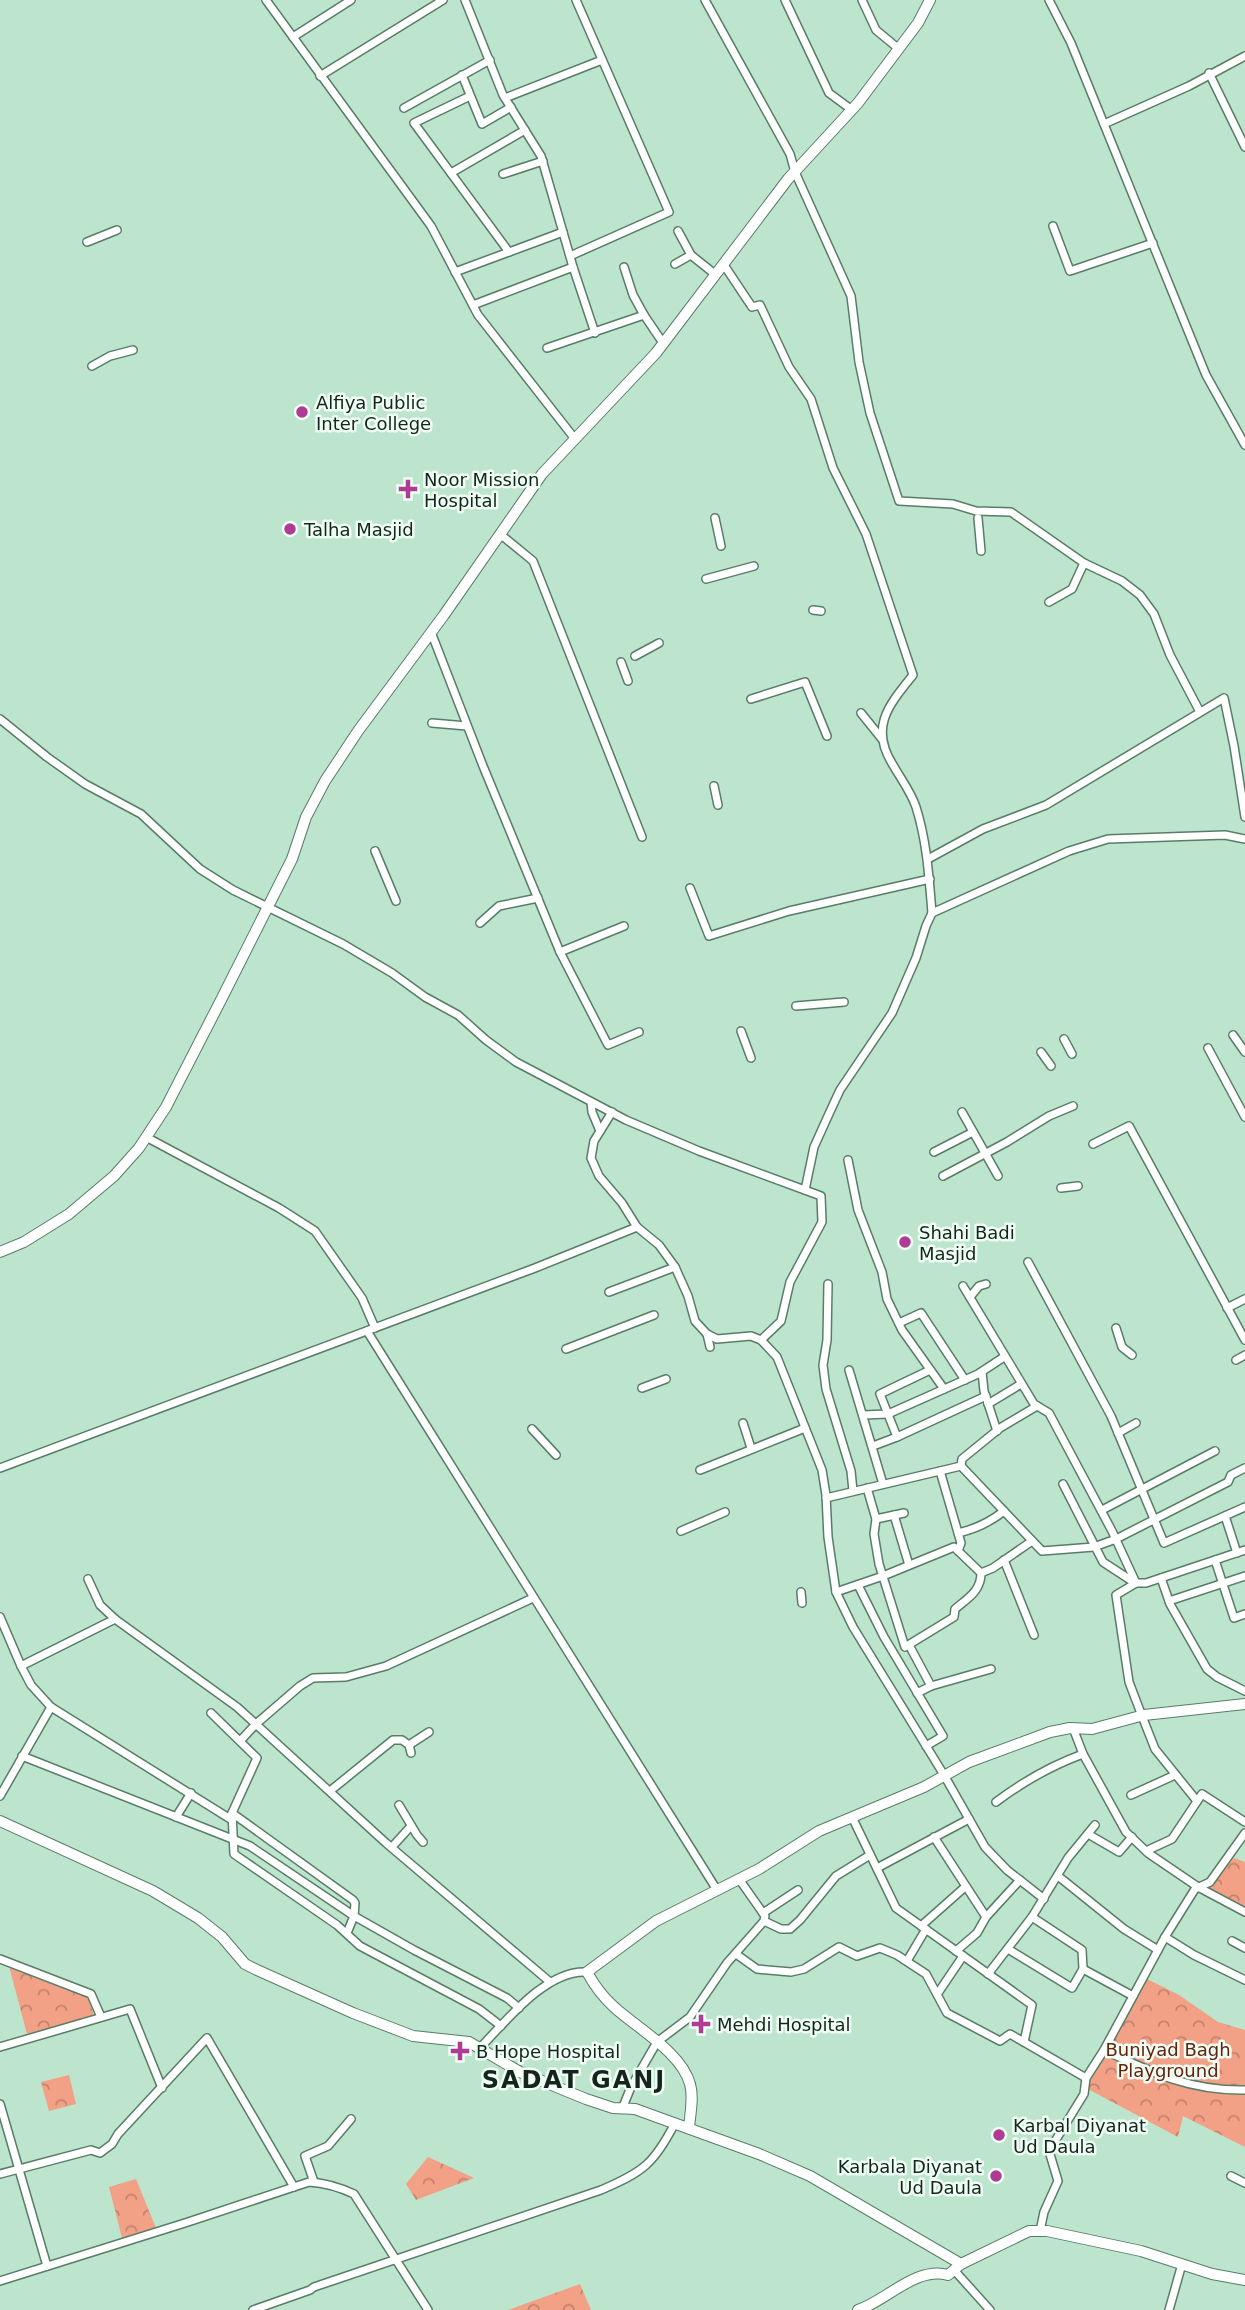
<svg xmlns="http://www.w3.org/2000/svg" width="1245" height="2310" viewBox="0 0 1245 2310" font-family="'DejaVu Sans',sans-serif">
<style>
.park{fill:url(#park-crowns)}
.lines{fill:none;stroke-linecap:round;stroke-linejoin:round}
.street-casing{stroke:#587d67;stroke-width:10}
.secondary-casing{stroke:#587d67;stroke-width:12}
.street{stroke:#fff;stroke-width:7}
.secondary{stroke:#fff;stroke-width:10}
.poi-dot{fill:#af3b94;stroke:#effef5;stroke-width:2.5}
.labels{text-anchor:middle;dominant-baseline:central;stroke-width:5;stroke-linejoin:round;paint-order:stroke}
.poi-label{font-size:18px;fill:#15241c;stroke:#effef5;text-anchor:start}
.park-label{font-size:18px;fill:#66220a;stroke:#effef5}
.district-label{font-size:24px;font-weight:bold;letter-spacing:2px;fill:#15241c;stroke:#effef5}
</style>
<defs>
<pattern id="park-crowns" width="20" height="18" patternUnits="userSpaceOnUse" patternTransform="scale(1.75)"><rect width="20" height="18" fill="#f2a086"/><path d="M2 6a3 3 0 1 1 6 0M12 15a3 3 0 1 1 6 0" fill="none" stroke="#c3826d"/></pattern>
</defs>
<rect width="100%" height="100%" fill="#bde4cc"/>
<!-- park -->
<g class="park">
<path d="M1234,1858L1245,1862V1909L1204,1888Z"/>
<path d="M9,1966L88,1997L94,2016L27,2034Z"/>
<path d="M1145,1978L1179,1995L1218,2022L1245,2030V2147L1183,2116L1178,2137L1086,2088Z"/>
<path d="M69,2075L76,2104L49,2111L41,2082Z"/>
<path d="M428,2157L474,2178L416,2200L406,2184Z"/>
<path d="M136,2179L156,2228L122,2238L109,2187Z"/>
<path d="M580,2284L591,2310H508Z"/>
</g>
<g class="lines">
<!-- street casing -->
<g class="street-casing">
<g id="street">
<path d="M266,0L431,226L478,315L575,439"/>
<path d="M465,0L503,95L541,156L573,267L595,333"/>
<path d="M705,0L790,154L795,172L851,296L859,362L870,413L899,501L953,504L976,511L1011,512L1084,563L1122,581L1140,595L1154,614L1170,655L1200,712"/>
<path d="M785,0L829,93L852,110"/>
<path d="M862,0L876,30L899,49"/>
<path d="M1049,0L1071,43L1206,375L1245,445"/>
<path d="M293,37L351,0"/>
<path d="M1209,73L1245,147"/>
<path d="M462,75L482,124L511,107"/>
<path d="M320,76L443,0"/>
<path d="M470,96L414,123L509,252"/>
<path d="M505,98L602,60"/>
<path d="M404,108L490,60"/>
<path d="M1104,124L1189,86L1245,56"/>
<path d="M451,173L525,130"/>
<path d="M503,174L543,161"/>
<path d="M1053,226L1070,271L1153,243"/>
<path d="M678,231L691,255L716,275"/>
<path d="M87,242L117,230"/>
<path d="M570,256L669,212L576,0"/>
<path d="M675,264L691,255"/>
<path d="M724,265L752,307L760,305L789,367L811,399L833,468L866,534L913,675C889,705 869,727 893,765C901,779 911,792 916,807C927,842 929,877 932,913"/>
<path d="M624,267L633,295L644,315"/>
<path d="M455,272L563,232"/>
<path d="M473,305L573,267"/>
<path d="M547,348L644,315L663,343"/>
<path d="M92,366L110,356L133,350"/>
<path d="M715,518L721,546"/>
<path d="M978,518L981,551"/>
<path d="M500,534L533,561L642,837"/>
<path d="M706,579L754,566"/>
<path d="M1049,602L1072,589L1084,563"/>
<path d="M813,610L821,611"/>
<path d="M431,632L483,766L560,952L608,1045L639,1032"/>
<path d="M635,656L659,643"/>
<path d="M621,662L628,681"/>
<path d="M751,699L805,682L827,736"/>
<path d="M861,713L882,739"/>
<path d="M0,719L47,757L85,784L141,814L200,869L233,890L343,944L392,973L425,997L458,1015L486,1040L516,1062L626,1120L699,1151L821,1196L822,1222L790,1282L781,1321L761,1340"/>
<path d="M432,723L467,726"/>
<path d="M714,786L718,805"/>
<path d="M375,851L396,901"/>
<path d="M928,859L983,829L1046,805L1224,698L1234,746L1245,817"/>
<path d="M690,888L709,936L789,911L930,879"/>
<path d="M480,923L499,906L538,898"/>
<path d="M560,952L624,926"/>
<path d="M796,1006L844,1002"/>
<path d="M741,1031L751,1058"/>
<path d="M1233,1035L1245,1052"/>
<path d="M1064,1039L1072,1054"/>
<path d="M1208,1048L1245,1117"/>
<path d="M1041,1052L1051,1066"/>
<path d="M591,1102L592,1112L600,1131"/>
<path d="M612,1112L594,1141L591,1158L599,1176L622,1203L637,1227L659,1245L675,1267L688,1296L695,1321L707,1334L717,1339L751,1336L761,1340L777,1357L822,1470L826,1495L828,1537L836,1592L853,1627L944,1775L985,1847L1007,1870L1044,1899"/>
<path d="M962,1112L998,1176"/>
<path d="M146,1137L279,1208L315,1231L362,1298L375,1328"/>
<path d="M1093,1144L1129,1126L1245,1340"/>
<path d="M934,1152L973,1132"/>
<path d="M848,1160L858,1210L882,1272L887,1299L902,1330L944,1389"/>
<path d="M943,1176L1007,1142L1049,1116L1073,1106"/>
<path d="M1061,1188L1078,1186"/>
<path d="M805,1190L814,1147L828,1116L840,1090L892,1013L916,958L926,926L932,913L1069,851L1108,839L1225,835L1245,839"/>
<path d="M1028,1262L1111,1416L1164,1543L1245,1507"/>
<path d="M828,1284L827,1340L823,1365L826,1389L851,1471L853,1491"/>
<path d="M963,1286L1034,1404L1049,1413L1112,1531L1136,1583"/>
<path d="M609,1292L675,1267"/>
<path d="M970,1297L979,1286L986,1284"/>
<path d="M1227,1308L1245,1299"/>
<path d="M899,1323L921,1313L965,1380"/>
<path d="M1116,1328L1122,1347L1132,1355"/>
<path d="M367,1331L717,1890"/>
<path d="M707,1334L710,1347"/>
<path d="M566,1349L654,1315"/>
<path d="M1236,1360L1245,1355"/>
<path d="M849,1370L883,1484"/>
<path d="M982,1372L984,1391L997,1431"/>
<path d="M642,1388L666,1379"/>
<path d="M988,1404L1021,1384"/>
<path d="M863,1415L888,1414L978,1374L1004,1357"/>
<path d="M743,1423L751,1448"/>
<path d="M532,1429L556,1455"/>
<path d="M1118,1433L1136,1423"/>
<path d="M897,1437L880,1394L930,1370"/>
<path d="M873,1446L897,1437L986,1396"/>
<path d="M961,1466L962,1459L1000,1428L1037,1406"/>
<path d="M0,1468L535,1268L637,1227"/>
<path d="M700,1470L805,1428"/>
<path d="M940,1471L961,1543L958,1551"/>
<path d="M1063,1484L1103,1562L1135,1583"/>
<path d="M826,1498L961,1466L1042,1551L1094,1547L1116,1539L1228,1482L1231,1475L1245,1468"/>
<path d="M1102,1510L1215,1451"/>
<path d="M894,1515L909,1565"/>
<path d="M1225,1516L1237,1553"/>
<path d="M876,1519L904,1513"/>
<path d="M681,1531L725,1512"/>
<path d="M958,1533C976,1529 989,1523 1004,1511"/>
<path d="M1004,1560L1034,1635"/>
<path d="M1215,1560L1234,1618L1245,1614"/>
<path d="M981,1573L993,1568L1032,1541"/>
<path d="M1161,1578L1170,1604L1207,1669L1217,1677L1245,1691"/>
<path d="M88,1579L100,1605L115,1619"/>
<path d="M858,1585L884,1637L943,1736L926,1746"/>
<path d="M801,1592L802,1603"/>
<path d="M836,1592L883,1576L954,1547L981,1573C981,1591 968,1598 955,1609L954,1617L905,1647L879,1564L874,1534L876,1519L867,1488"/>
<path d="M1169,1601L1245,1576"/>
<path d="M0,1617L21,1666L115,1619L237,1707L386,1843L550,1982"/>
<path d="M909,1645L931,1686"/>
<path d="M21,1666L31,1685L51,1707L232,1820"/>
<path d="M917,1693L931,1686L991,1669"/>
<path d="M211,1713L257,1758L232,1813L234,1854L337,1925L360,1946L479,2009L501,2026"/>
<path d="M1073,1728L1083,1754L1126,1832L1148,1853L1198,1887L1245,1912"/>
<path d="M241,1740L256,1724L300,1686L313,1678L346,1677L386,1666L533,1598"/>
<path d="M411,1753L409,1745L429,1732"/>
<path d="M22,1756L250,1846L354,1916L414,1950L507,1998L519,2008"/>
<path d="M330,1791L393,1740H402L409,1745"/>
<path d="M1131,1795L1175,1775"/>
<path d="M0,1796L51,1707"/>
<path d="M1197,1801L1155,1749L1142,1716L1129,1682L1116,1595L1136,1583H1146L1245,1550"/>
<path d="M996,1802C1024,1781 1050,1766 1083,1754"/>
<path d="M399,1805L417,1835L423,1842"/>
<path d="M232,1813L353,1900L355,1903L354,1916L347,1933"/>
<path d="M176,1817L191,1793"/>
<path d="M852,1817L896,1908L1032,2005L1024,2042"/>
<path d="M1088,1834L1119,1852L1132,1837"/>
<path d="M934,1837L986,1917"/>
<path d="M392,1847L411,1826"/>
<path d="M1146,1851L1172,1839L1202,1794L1245,1822"/>
<path d="M877,1868L969,1819"/>
<path d="M1058,1876L1124,1929L1158,1950"/>
<path d="M763,1913L798,1890"/>
<path d="M764,1921L781,1929H790L800,1920L836,1876L870,1855"/>
<path d="M921,1926L965,1887"/>
<path d="M1165,1937L1194,1955L1245,1980"/>
<path d="M1232,1941L1245,1948"/>
<path d="M1008,1949L1072,1988L1083,1969L1082,1950L1032,1917"/>
<path d="M956,1951L977,1933L986,1917L1020,1880"/>
<path d="M736,1954L757,1969L791,1972L804,1969L839,1947L857,1956L880,1948L897,1955L926,1974L947,2013L1000,2041L1010,2034L1086,2078"/>
<path d="M0,1959L91,1994L101,2017"/>
<path d="M907,1961L926,1929"/>
<path d="M1083,1969L1133,1996"/>
<path d="M988,1974L1032,1917L1068,1858L1095,1825"/>
<path d="M938,1993L963,1956"/>
<path d="M0,2047L130,2009L162,2088"/>
<path d="M480,2048C506,2021 547,1969 587,1972"/>
<path d="M1104,2050C1153,2073 1190,2091 1245,2090"/>
<path d="M0,2104L47,2266"/>
<path d="M622,2109L631,2087L657,2042L690,2017L727,1963L764,1921L765,1916L739,1879"/>
<path d="M0,2174L91,2150L100,2153L112,2144L118,2134L207,2038L294,2187"/>
<path d="M1231,2176L1245,2183"/>
<path d="M314,2182L305,2156L328,2146L351,2119"/>
<path d="M1040,2231L1044,2212L1058,2181L1049,2151L1084,2094L1086,2078L1104,2050L1165,1937L1195,1889L1210,1882L1245,1833"/>
<path d="M954,2270L990,2310"/>
<path d="M0,2281L185,2223L309,2182C326,2183 339,2187 354,2194L428,2310"/>
<path d="M253,2310L310,2290L314,2287L601,2190C643,2172 654,2164 675,2123"/>
<path d="M1169,2310L1182,2264"/>
</g>
</g>
<!-- secondary casing -->
<g class="secondary-casing">
<g id="secondary">
<path d="M0,1252L24,1242L69,1214L114,1176L139,1148L166,1107L222,998L292,859L306,817L325,781L358,731L444,615L542,474L656,353L788,179L858,103L918,23L930,0"/>
<path d="M0,1821L153,1891L198,1918L222,1937L245,1964L257,1970L353,2013L413,2036L469,2042L520,2072L586,2099L613,2108L635,2109L759,2154L810,2176L961,2264"/>
<path d="M689,2128C690,2114 694,2098 690,2084C682,2053 637,2028 614,2007C603,1997 594,1985 587,1972L656,1921L759,1869L819,1831L924,1787L969,1762L1050,1732L1070,1728L1092,1729L1144,1715L1245,1704"/>
<path d="M858,2310C886,2301 916,2266 948,2275L961,2264L1029,2231H1047L1141,2251L1212,2274L1245,2280"/>
</g>
</g>
<!-- street -->
<use href="#street" class="street"/>
<!-- secondary -->
<use href="#secondary" class="secondary"/>
</g>
<!-- markers -->
<g class="poi-dot">
<circle cx="302" cy="412" r="7"/>
<path d="M404.5 478.5h7v7h7v7h-7v7h-7v-7h-7v-7h7z"/>
<circle cx="290" cy="529" r="7"/>
<circle cx="905" cy="1242" r="7"/>
<path d="M697.5 2013.5h7v7h7v7h-7v7h-7v-7h-7v-7h7z"/>
<path d="M456.5 2040.5h7v7h7v7h-7v7h-7v-7h-7v-7h7z"/>
<circle cx="999" cy="2135" r="7"/>
<circle cx="996" cy="2176" r="7"/>
</g>
<g class="labels">
<!-- poi labels -->
<g class="poi-label">
<text x="316" y="402">Alfiya Public<tspan x="316" dy="21">Inter College</tspan></text>
<text x="424" y="479">Noor Mission<tspan x="424" dy="21">Hospital</tspan></text>
<text x="304" y="529">Talha Masjid</text>
<text x="919" y="1232">Shahi Badi<tspan x="919" dy="21">Masjid</tspan></text>
<text x="717" y="2024">Mehdi Hospital</text>
<text x="476" y="2051">B Hope Hospital</text>
<text x="1013" y="2125">Karbal Diyanat<tspan x="1013" dy="21">Ud Daula</tspan></text>
<text x="982" y="2166" text-anchor="end">Karbala Diyanat<tspan x="982" dy="21">Ud Daula</tspan></text>
</g>
<!-- park labels -->
<g class="park-label">
<text x="1168" y="2049">Buniyad Bagh<tspan x="1168" dy="21">Playground</tspan></text>
</g>
<!-- district labels -->
<g class="district-label">
<text x="574" y="2080">SADAT GANJ</text>
</g>
</g>
</svg>
